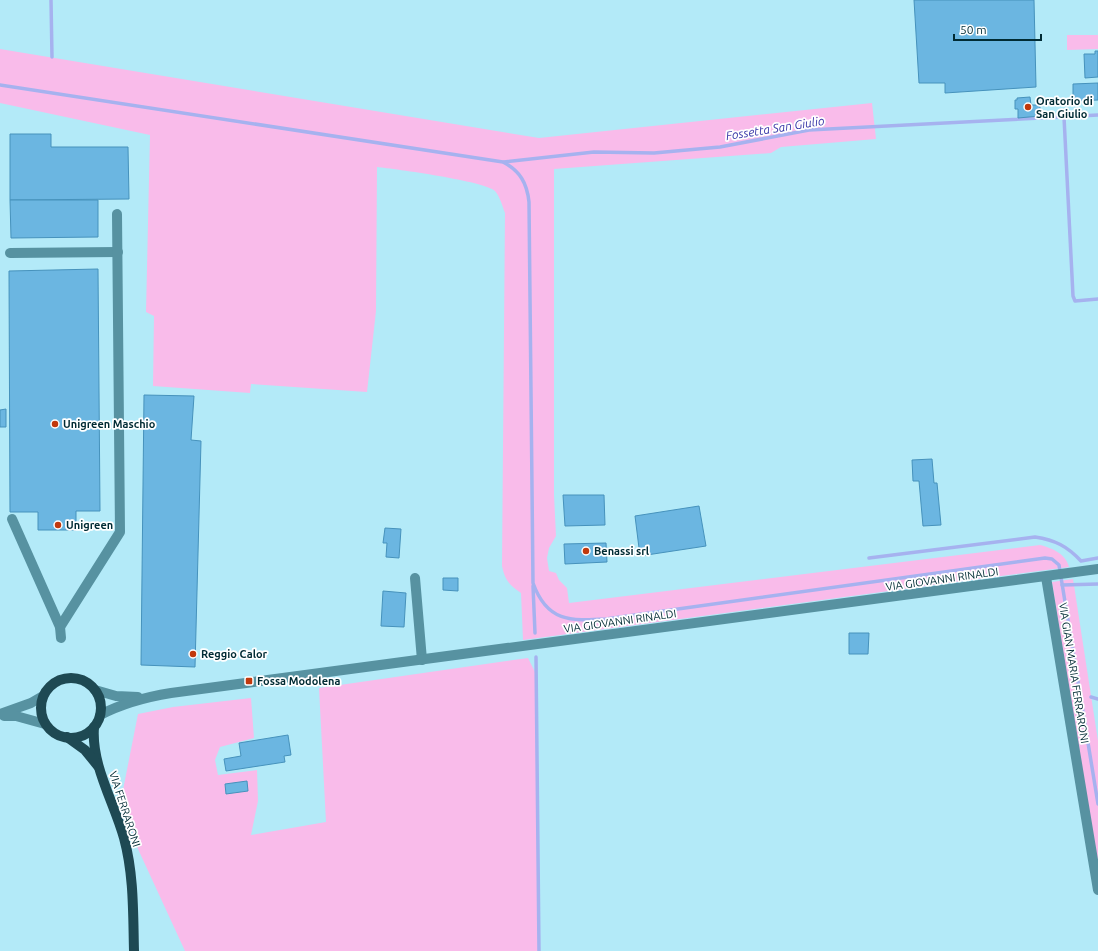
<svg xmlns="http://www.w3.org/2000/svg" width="1098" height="951" viewBox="0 0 1098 951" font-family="Ubuntu,sans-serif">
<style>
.green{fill:#f9bbea}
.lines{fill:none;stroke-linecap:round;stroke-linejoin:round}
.stream{stroke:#a6b2ef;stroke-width:3.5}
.building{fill:#6bb6e1;stroke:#4692bc}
.minor{stroke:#5792a1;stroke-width:10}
.major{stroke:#1e4953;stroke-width:10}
.poi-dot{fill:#c1380d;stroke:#fff;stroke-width:1.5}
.labels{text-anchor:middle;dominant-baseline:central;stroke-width:3.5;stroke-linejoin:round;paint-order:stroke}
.poi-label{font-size:11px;font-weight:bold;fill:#002b34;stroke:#fff;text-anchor:start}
.street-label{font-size:11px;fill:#002b34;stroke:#fff}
.water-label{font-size:12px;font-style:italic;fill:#3534a6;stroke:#fff}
</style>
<rect width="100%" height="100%" fill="#b3eaf8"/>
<!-- green -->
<g class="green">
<path d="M1067,35H1098V49L1067,50Z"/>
<path d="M0,49L539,138L872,103L876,139L781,147L771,153L554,169V495L556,536L549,548L547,558L549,571L556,573L559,580L567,588L569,603L1040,545C1052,548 1066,554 1069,567L523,640L521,593C509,585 505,580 502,566L505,213C502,205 500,197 495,191C485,181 395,169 377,167L376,311L367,392L251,384L250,393L153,386L154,316L146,312L150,135L0,103Z"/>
<path d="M1073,579L1098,741V884L1052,582Z"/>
<path d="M528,658L537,676L539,951H185L138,849L122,795L138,714L173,707L251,698L254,738L220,747L215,760L218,775L257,770L258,801L251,835L326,822L319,688Z"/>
</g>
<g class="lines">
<!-- stream -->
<g class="stream">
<path d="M51,0L52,57"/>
<path d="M0,85L503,162C520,171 527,183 529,202L533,583C547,622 570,621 606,619L1045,558L1052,559L1059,565L1098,804"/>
<path d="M1064,117L1073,296L1075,301L1098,299"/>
<path d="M504,162L594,152L654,153L720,147L809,130L1098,115"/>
<path d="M869,558L1035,537C1055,540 1067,546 1081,561L1098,558"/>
<path d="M1062,585L1098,584"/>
<path d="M533,586L535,633"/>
<path d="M536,657L539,951"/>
<path d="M1091,697L1098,699"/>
</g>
</g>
<!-- building -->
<g class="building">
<path d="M914,0H1034L1036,87L945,93V83H919Z"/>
<path d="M1095,51H1098V77L1085,78L1084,54H1095Z"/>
<path d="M1098,83V100L1073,101V84Z"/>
<path d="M1030,97L1031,105H1040V116L1018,118V109H1015V100H1017V98Z"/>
<path d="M10,134H51V147H128L129,199L10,200Z"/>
<path d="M10,200H98V237L11,238Z"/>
<path d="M98,269L100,511H76V530H38V512H10L9,271Z"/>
<path d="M144,395L194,396L191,440L201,441L195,667L141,665Z"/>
<path d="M6,409V427H0V410Z"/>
<path d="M932,459L934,483H937L941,525L923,526L919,481H913L912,460Z"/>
<path d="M563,495H604L605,525L565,526Z"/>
<path d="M699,506L706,546L640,556L635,516Z"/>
<path d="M385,528L401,529L399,558L386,557L387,543H383Z"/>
<path d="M606,543L607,562L565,564L564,544Z"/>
<path d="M443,578H458V591L443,590Z"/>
<path d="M383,591L406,593L404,627L381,626Z"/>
<path d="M849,633H869L868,654H849Z"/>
<path d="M288,735L291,755L284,756L285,762L226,771L224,759L241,756L239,743Z"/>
<path d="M247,781L248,791L226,794L225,784Z"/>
</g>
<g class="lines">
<!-- minor -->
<g class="minor">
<path d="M10,253L118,252"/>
<path d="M12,519L60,627L61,638"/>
<path d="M1046,577L1098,890"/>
<path d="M415,578L422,660"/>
<path d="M60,627L120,532L117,214"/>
<path d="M95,690L116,696L138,697"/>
<path d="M0,714L31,703L43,696"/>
<path d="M100,715C123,703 146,697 171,693L1098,569"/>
<path d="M4,716H16L45,724"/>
</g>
<!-- major -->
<g class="major">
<circle cx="71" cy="708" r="30"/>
<path d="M94,727C91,765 114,802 124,838C134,875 133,913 134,951"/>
<path d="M67,737L85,750L98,766"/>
</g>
</g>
<!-- markers -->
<g class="poi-dot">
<circle cx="1028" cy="107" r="4"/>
<circle cx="55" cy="424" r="4"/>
<circle cx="58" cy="525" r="4"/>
<circle cx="586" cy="551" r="4"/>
<circle cx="193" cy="654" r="4"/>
<rect x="245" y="677" width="8" height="8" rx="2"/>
</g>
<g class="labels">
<!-- poi labels -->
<g class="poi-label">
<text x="1036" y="101">Oratorio di<tspan x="1036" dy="13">San Giulio</tspan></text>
<text x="63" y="424">Unigreen Maschio</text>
<text x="66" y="525">Unigreen</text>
<text x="594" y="551">Benassi srl</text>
<text x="201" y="654">Reggio Calor</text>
<text x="257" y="681">Fossa Modolena</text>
</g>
<!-- street labels -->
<g class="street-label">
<text transform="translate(942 579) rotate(-8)">VIA GIOVANNI RINALDI</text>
<text transform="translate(620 621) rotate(-8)">VIA GIOVANNI RINALDI</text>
<text transform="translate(1074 673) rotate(81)">VIA GIAN MARIA FERRARONI</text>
<text transform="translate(125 809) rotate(72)">VIA FERRARONI</text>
</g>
<!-- water labels -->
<g class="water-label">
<text transform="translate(775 128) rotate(-9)">Fossetta San Giulio</text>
</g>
</g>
<!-- scale -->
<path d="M954 34v6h87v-6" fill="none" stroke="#002b34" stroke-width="2"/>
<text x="960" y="34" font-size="12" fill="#002b34" stroke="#ffffff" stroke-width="3" paint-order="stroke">50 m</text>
</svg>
